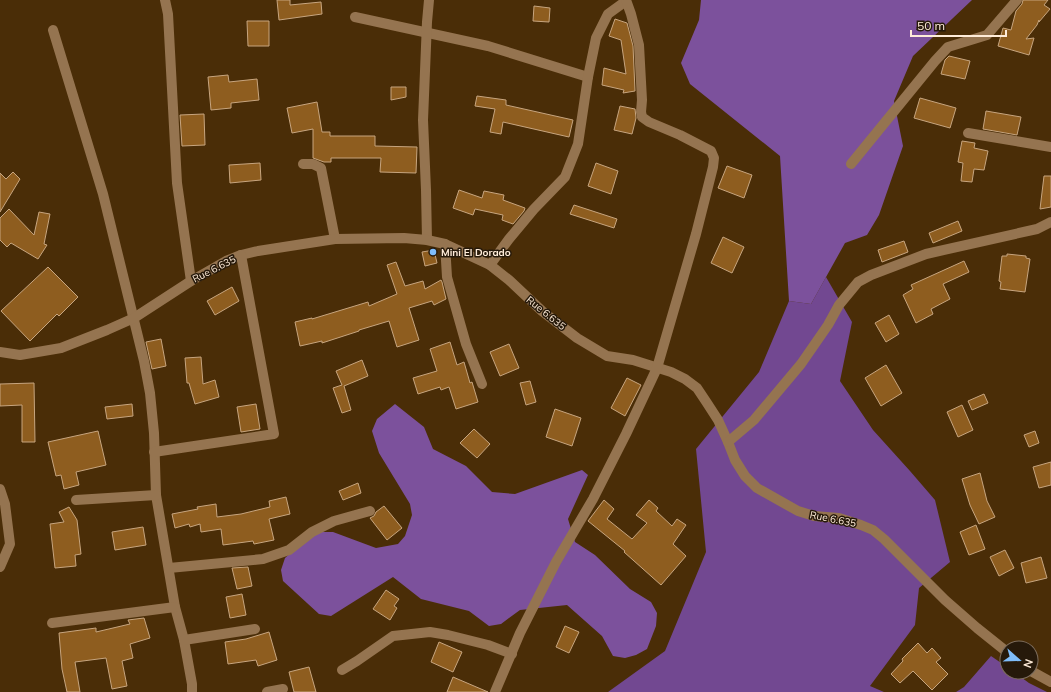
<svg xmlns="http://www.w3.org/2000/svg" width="1051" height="692" viewBox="0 0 1051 692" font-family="Mulish,sans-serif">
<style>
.green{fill:#724891}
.forest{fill:#7c519c}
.building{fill:#8e5d1f;stroke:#c7a57f}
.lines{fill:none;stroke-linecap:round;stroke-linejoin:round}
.minor{stroke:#957450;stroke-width:10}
.poi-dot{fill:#7fbdfa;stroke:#26190a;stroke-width:1.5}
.labels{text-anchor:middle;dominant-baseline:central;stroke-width:3;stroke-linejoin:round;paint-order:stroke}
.poi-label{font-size:10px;font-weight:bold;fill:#ffecd9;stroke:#26190a;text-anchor:start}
.street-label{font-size:10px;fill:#ffecd9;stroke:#26190a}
</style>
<rect width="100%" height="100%" fill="#4a2d07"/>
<!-- green -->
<g class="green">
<path d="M826,277L852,322L840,381L873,430L910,471L935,500L950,562L919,588L915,625L870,686L884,692H608L665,651L706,552L696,449L759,372L789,301L811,304Z"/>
<path d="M991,656L1007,667V672H1014L1029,683L1047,692H956L964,687Z"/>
</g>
<!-- forest -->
<g class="forest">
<path d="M701,0H972L913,56L894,101L903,146L879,215L867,235L845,243L811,304L789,301L780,156L690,84L681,63L699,20Z"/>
<path d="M395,404L424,427L433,449L466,466L492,492L515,494L582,470L588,475L568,519L575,542L595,555L630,589L651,602L657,613L656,626L647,649L636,655L625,658L613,656L602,636L567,605L520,610L501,624L489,626L469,611L421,599L393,577L331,616L319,614L283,581L281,570L285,558L310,536L320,532H333L376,548L398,544L405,536L412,515L410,504L379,453L372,431L377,419Z"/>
</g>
<!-- building -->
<g class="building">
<path d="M277,0H290V5L321,2L322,14L279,20Z"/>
<path d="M1023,0H1048L1044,5L1050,9L1039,22V20L1037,25L1026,39L1034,38L1029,55L998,46L1003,28L1011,30L1016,11L1022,4Z"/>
<path d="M534,6L550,8L549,22L533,21Z"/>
<path d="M615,19L627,23L633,46L635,91L623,93L624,90L602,85L604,68L626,74L621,40L609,36Z"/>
<path d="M247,21H269V46H248Z"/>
<path d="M949,56L970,61L965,79L941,74L945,60Z"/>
<path d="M228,75L229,82L257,79L259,100L231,103V108L211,110L208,77Z"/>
<path d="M391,87H406V97L391,100Z"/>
<path d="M477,96L506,100V105L573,120L569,137L503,122L501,134L490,132L495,109L475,106Z"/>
<path d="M920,98L956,108L950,128L914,118Z"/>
<path d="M317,102L322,132H330V136H375V146L417,147L416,173L380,172L381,158H331V162H324L313,158V129L292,133L287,108Z"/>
<path d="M620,106L635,109L636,118L632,134L614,130Z"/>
<path d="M986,111L1021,117L1017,135L983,129Z"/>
<path d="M204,114L205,145L182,146L180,115Z"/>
<path d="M962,141L975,143L974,148L988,151L984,170L974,169L972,182L961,181L963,163L958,162Z"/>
<path d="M260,163L261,180L230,183L229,165Z"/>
<path d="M596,163L618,171L611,194L588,186Z"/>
<path d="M727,166L752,175L744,198L718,188Z"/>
<path d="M13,172L20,179L0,212V173L6,179Z"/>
<path d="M1044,176H1051V207L1040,209Z"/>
<path d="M459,190L482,198L484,191L504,195L503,200L525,208L524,211L513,224L502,220L503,215L475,209L473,215L453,208Z"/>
<path d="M574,205L617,219L614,228L570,214Z"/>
<path d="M9,209L34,235L39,212L50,214L44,244L47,245L38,259L11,243L7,247L0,240V218Z"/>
<path d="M958,221L962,231L933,243L929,233Z"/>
<path d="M723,237L744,247L732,273L711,263Z"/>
<path d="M904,241L908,252L882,262L878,250Z"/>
<path d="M434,250L437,263L425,266L422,252Z"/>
<path d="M1007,254L1026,256V258L1030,259L1025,292L1000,289L1001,282L999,281L1002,256H1007Z"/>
<path d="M964,261L969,272L943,284L950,299L931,309L933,314L916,323L903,295L913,289L911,285Z"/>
<path d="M396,262L405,286L423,281L425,289L441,280L442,282L446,299L434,305L432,301L409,308L419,340L397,347L389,321L359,330V331L322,343V341L300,346L295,322L312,318V319L368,302L369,306L397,294L387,265Z"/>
<path d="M48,267L78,297L59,316L57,314L30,341L1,311Z"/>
<path d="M232,287L239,301L215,315L207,301Z"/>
<path d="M889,315L899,334L886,342L875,323Z"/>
<path d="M161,339L166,366L152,369L146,342Z"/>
<path d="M450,342L457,365L464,362L470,383L472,382L478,402L456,409L449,387L441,390L440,387L418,394L413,378L437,371L430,349Z"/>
<path d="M509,344L519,368L500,376L490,352Z"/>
<path d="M201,357L203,384L215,380L219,397L195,404L189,383H187L185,358Z"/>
<path d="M362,360L368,376L344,386L351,410L342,413L333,388L342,385L336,371Z"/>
<path d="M886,365L902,393L881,406L865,378Z"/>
<path d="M627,378L641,385L625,416L611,408Z"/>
<path d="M530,381L536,402L526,405L520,383Z"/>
<path d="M34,383L35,442H22V405L0,406V384Z"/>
<path d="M984,394L988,403L972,410L968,401Z"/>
<path d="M132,404L133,416L107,419L105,407Z"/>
<path d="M256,404L260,429L241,432L237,407Z"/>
<path d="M962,405L973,430L958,437L947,412Z"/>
<path d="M555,409L581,418L572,446L546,437Z"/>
<path d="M474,429L490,444L477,458L460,443Z"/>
<path d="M98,431L106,465L76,472L79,485L64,489L61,475L56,476L48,442Z"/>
<path d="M1035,431L1039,443L1029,447L1024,435Z"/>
<path d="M1051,462V485L1039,488L1033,467Z"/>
<path d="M980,473L987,501L995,517L979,524L970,505L962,479Z"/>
<path d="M358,483L361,493L343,500L339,491Z"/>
<path d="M286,497L290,514L269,519L274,540L254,544L253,541L223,545L221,529L201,532L200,524L190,527L189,524L175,528L172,514L198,509L197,507L216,504L217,517L241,514L270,507L269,501Z"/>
<path d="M604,500L614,509L607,519L632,539L647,523L636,515L649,500L658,508L656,511L672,526L677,519L686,525L673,544L686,556L661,585L624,552L625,551L588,521Z"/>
<path d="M384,506L402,528L387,540L370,518L374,516L376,512Z"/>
<path d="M69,507L77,520L81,554L75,555L76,566L55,568L50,524L64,522L59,512Z"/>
<path d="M976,525L985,549L969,555L960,532Z"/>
<path d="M143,527L146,545L115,550L112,532Z"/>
<path d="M1005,550L1014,568L999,576L990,557Z"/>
<path d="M1041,557L1047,578L1026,583L1021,563Z"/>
<path d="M248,567L252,586L237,589L232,568Z"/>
<path d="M386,590L399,599L394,606L397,608L390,620L373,609Z"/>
<path d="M242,594L246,615L230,618L226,597Z"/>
<path d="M144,618L150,638L130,644L133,658L122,661L127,686L112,689L106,658L75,662L80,692H67L62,669L59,633L96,628V632L130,624L128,620Z"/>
<path d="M565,626L579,632L569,653L556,647Z"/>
<path d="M269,632L277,660L258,666L256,660L228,664L225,642L246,639Z"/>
<path d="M439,642L462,652L453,672L431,662Z"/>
<path d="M918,643L927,653L932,648L941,658L936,662L948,674L932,690L913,671L900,683L891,674L903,661L902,659Z"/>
<path d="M309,667L316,692H294L289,672Z"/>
<path d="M453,677L488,692H447Z"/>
</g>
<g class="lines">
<!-- minor -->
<g class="minor">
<path d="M165,0L168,14L177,183L191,281"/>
<path d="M355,17L488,46L588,77"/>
<path d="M53,30L103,194L144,361L150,393L154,433L156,495L175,607L184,640L192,684V692"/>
<path d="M968,133L1051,147"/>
<path d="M303,164H313L321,168L335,239"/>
<path d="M851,164L935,61L948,47L987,35L1017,0"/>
<path d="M427,240L426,190L423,120L427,22L429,0"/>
<path d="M445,244L447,277L466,344L482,384"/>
<path d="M490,265L509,239L534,209L565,177L578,144L588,77L596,38L608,14L626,1"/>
<path d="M0,352L20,355L61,348L107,330L134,318L191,281L226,261L241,255L258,251L335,239L404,238L427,240L445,244L490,265L509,280L542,311L577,338L607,356L633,360L671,372L685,379L697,388L707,403L718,420L728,442L735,460L745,476L757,488L798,511L814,516L839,518L861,525L873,530L884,539L945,600L977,628L1007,652"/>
<path d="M728,442L754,420L801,364L828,325L839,305L858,282L871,275L926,254L1037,229L1051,222"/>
<path d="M154,452L274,434L241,255"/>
<path d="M0,489L5,504L10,544L0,567"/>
<path d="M76,500L156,495"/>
<path d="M169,568L263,559L289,550L312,532L334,521L370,511"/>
<path d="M52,623L175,607"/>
<path d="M184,640L255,629"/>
<path d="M342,670L357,661L393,636L430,632L448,635L488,645L512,654"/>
<path d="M1031,671L1051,682"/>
<path d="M267,692L283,689"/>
<path d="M495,692L520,633L556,562L593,499L626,434L657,368L696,234L713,167L714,158L711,151L680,135L649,122L642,117L641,112L642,100L639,45L631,14L626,0"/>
</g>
</g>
<!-- markers -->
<circle class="poi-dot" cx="433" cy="252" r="4"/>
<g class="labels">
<!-- poi labels -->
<g class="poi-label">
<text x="441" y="252">Mini El Dorado</text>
</g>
<!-- street labels -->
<g class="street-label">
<text transform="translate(214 269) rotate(-27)">Rue 6.635</text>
<text transform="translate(546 313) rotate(39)">Rue 6.635</text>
<text transform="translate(833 519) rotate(11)">Rue 6.635</text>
</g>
</g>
<!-- north arrow -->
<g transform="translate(1019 660) rotate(110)"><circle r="19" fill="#26190a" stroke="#7d6d5d"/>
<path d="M0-3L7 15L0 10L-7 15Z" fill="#7fbdfa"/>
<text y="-6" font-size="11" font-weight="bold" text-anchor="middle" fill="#ffecd9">N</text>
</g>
<!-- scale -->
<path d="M911 30v6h95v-6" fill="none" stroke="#ffecd9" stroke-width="2"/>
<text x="917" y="30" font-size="12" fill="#ffecd9" stroke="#26190a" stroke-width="3" paint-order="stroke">50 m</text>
</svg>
